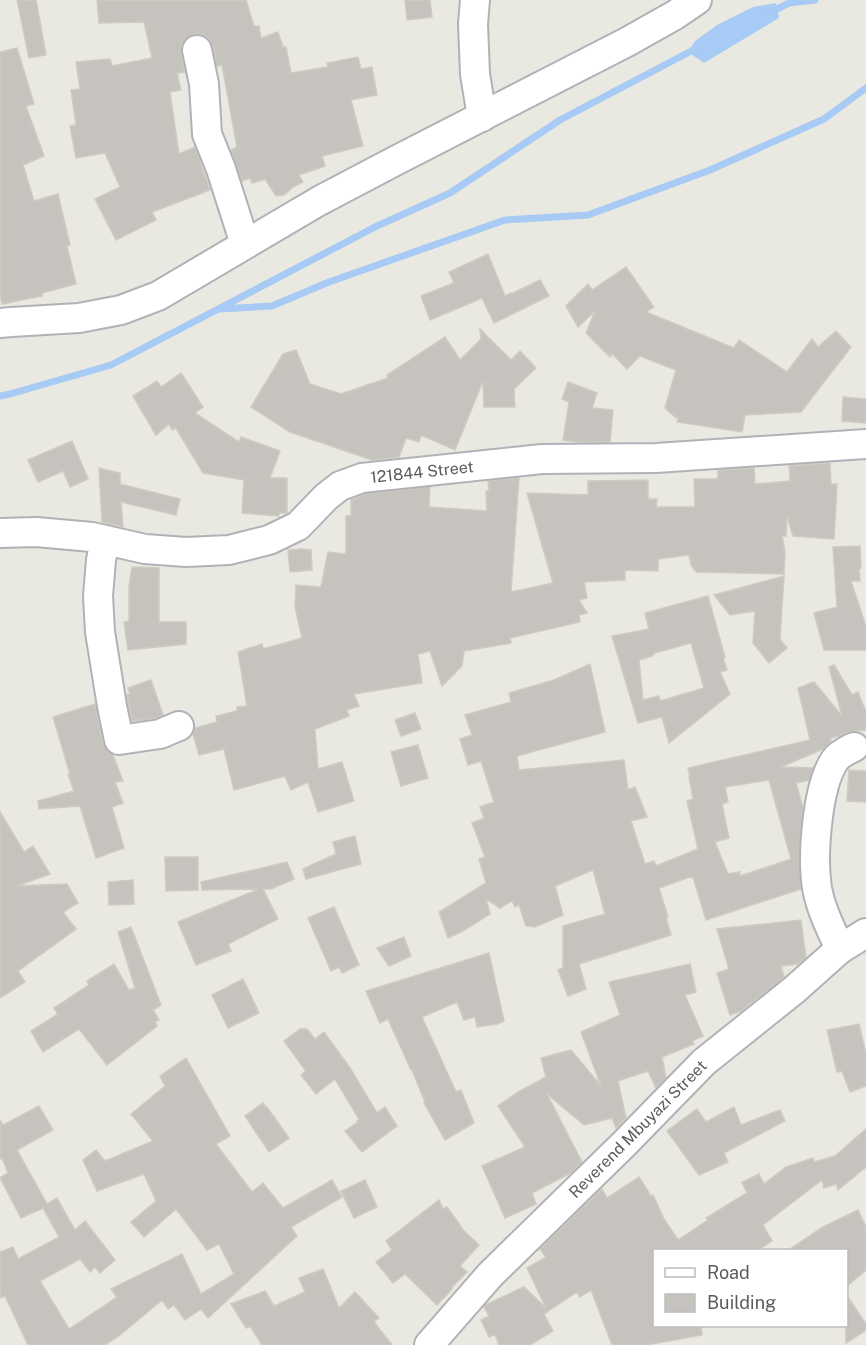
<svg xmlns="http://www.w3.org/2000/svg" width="866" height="1345" viewBox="0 0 866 1345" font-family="'Public Sans',sans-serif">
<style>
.water{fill:#a7cbf4}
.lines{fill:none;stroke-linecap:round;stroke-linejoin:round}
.stream{stroke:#a7cbf4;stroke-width:7}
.building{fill:#c6c3be;stroke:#cecbc0;stroke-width:1.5;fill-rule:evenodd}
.minor-casing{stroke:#b1b2b7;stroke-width:32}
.minor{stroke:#fff;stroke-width:28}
.labels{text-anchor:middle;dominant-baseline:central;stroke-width:4.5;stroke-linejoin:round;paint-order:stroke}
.street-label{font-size:16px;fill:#595b60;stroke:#fff}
</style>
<rect width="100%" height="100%" fill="#eae9e1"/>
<!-- water -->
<path class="water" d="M776,3L779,18L704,63L688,52L695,41L717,25L753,7Z"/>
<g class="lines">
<!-- stream -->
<g class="stream">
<path d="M769,13L789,3L815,0"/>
<path d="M220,309L272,306L329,282L505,220L588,215L710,170L824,119L866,88"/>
<path d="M0,396L10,394L111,365L375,227L450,193L560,120L695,49"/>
</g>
</g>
<!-- building -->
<g class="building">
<path d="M17,0H36L46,55L29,58Z"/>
<path d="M97,0H246L254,26H259L261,38L278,32L283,47H286L291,73L328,67L327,63L358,57L361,69L372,67L377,95L351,100L363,146L322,156L325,166L299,175L303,182L293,187L284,195L276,196L265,179L252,183L250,178L242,181L231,150L237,147L222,65L217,66L213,47L209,39L202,34H193L186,38L181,45V53L185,72L177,73L181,90L170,92L179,154L195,147L210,190L152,212L156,220L116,240L95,199L120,187L105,153L76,158L70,126L76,125L71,90L80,89L76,62L110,59L112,66L152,58L144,22L99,23Z"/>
<path d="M405,0H430L432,17L407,20Z"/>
<path d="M17,48L34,104L26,106L44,156L23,165L34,201L58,194L70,245L67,246L76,284L42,293V296L2,304L0,295V52Z"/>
<path d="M488,254L505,296L511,293V294L540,280L549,296L494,323L482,298L430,320L421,296L454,283L449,272Z"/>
<path d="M626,267L654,307L646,312L734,348L739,340L787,372L812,339L818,347L836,331L851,347L801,412L745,415L742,432L677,422L678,418L675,417L665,408L676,370L640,356L627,369L612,354L610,357L586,333L595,311L578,327L566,306L588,284L592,290Z"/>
<path d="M480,329L511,360L520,351L536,368L514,389L515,407H484L483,381L455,450L421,435L419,442L406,438L399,457L372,460L290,432L251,407L283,354L296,350L310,384L341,394L388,378L387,375L445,337L460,360L481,339Z"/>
<path d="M181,373L203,407L195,413L239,442L241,437L280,451L270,478H287V513H279V516L242,513L244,480L203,473L176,428L172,430L169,424L156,435L133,396L157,381L161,387Z"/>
<path d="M568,382L597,393L592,408L613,410L610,442H579L563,440L569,402L562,399Z"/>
<path d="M843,397L866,399V423L842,421Z"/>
<path d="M72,441L88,479L70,487L63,471L38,482L28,460Z"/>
<path d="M830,463L831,484H837L834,539L793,536L787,516L786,536H782L785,552L784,574L696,572L691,565L689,555L658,559V571L625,570V580L584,582L587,598L579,600L587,613L579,615L580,622L510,638L511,643L464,651L462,666L442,686L430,651L418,654L422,683L354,694L359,706L347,710L349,716L315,729L318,769L342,762L354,801L318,812L308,782L291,790L285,776L234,790L224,749L199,755L193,734L195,728L217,722L216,716L237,711V707L247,706L238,652L262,644L263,649L302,638L295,607L296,585L321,587L328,552L346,554V516H351V500L366,494L430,487L429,507L487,511L486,491H489L488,481L519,478L511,592L553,583L527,493L588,495V481L648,480V499H657L656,507H695L694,479H718V470L754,468L755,484L790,481L789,466Z"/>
<path d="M99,468L120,473V484L180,499L176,515L121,502L123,527L102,522Z"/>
<path d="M860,546L861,568L859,569L860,581H851L866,627V650H824L814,613L837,607L833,547Z"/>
<path d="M301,549L311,550L312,570L290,572L288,550Z"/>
<path d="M132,567L159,568V622H186V644L128,650L124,622L129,621V587Z"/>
<path d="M784,576L780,639L787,648L769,663L753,643L755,611L730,615L714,595Z"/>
<path d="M708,596L725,657L723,658L727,670L720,672L730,694L669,743L662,717L638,723L612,636L649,629L645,613ZM691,643L704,688L660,701L659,696L643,700L639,660L652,656L655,653Z"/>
<path d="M590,664L605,732L517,756L519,770L624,760L628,790L635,787L647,817L631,821L645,864L654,861L656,866L698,849L687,801L693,799L689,776H690L688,768L810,740L798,688L814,682L842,716L829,667L834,665L852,695L858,692L866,712V730L847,732L840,736L830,738L831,741L823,749L781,767L813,768L809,780L796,783L803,808L799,858L801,889L706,920L693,877L691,878L690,877L659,888L668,917L666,918L671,935L579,964L586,989L568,996L558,970L563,968V926L605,914L593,870L555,886L563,915L535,927L526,926L519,905L515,907L512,901L500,908L486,899L490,914L463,931L448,938L439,912L486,883L479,859L485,857L472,823L484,818L480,807L494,802L481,761L468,765L460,739L472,735L465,715L511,702L509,693L554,680ZM769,780L791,859L740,876V872L728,874L715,842L729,838L722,804L728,802L725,787Z"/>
<path d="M151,680L163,715L156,718L132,721L127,695L130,694L128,688Z"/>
<path d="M95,704L103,744L107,751L113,755L123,781L115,782L123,803L112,807L124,848L96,858L80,806L39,809L38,801L74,791L68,774H70L53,717Z"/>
<path d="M415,713L421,729L401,736L395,720Z"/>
<path d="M418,745L428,778L401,786L391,752Z"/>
<path d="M849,770L866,771V802L847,801Z"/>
<path d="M0,812L24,852L33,846L50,874L17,886L67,884L78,903L63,912L76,929L18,971L25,982L0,998Z"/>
<path d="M355,836L361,864L306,879L303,869L336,854L333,842Z"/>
<path d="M165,857H198V890L166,891Z"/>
<path d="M287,862L294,879L271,889H263L278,919L228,944L231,951L196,965L178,922L259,889L202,890L201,882Z"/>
<path d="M133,880L134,904L109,905L108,882Z"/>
<path d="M334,907L359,965L342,973L339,967L331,971L308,918Z"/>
<path d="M801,920L806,958L798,964L781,966L784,977L741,1011L730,1015L717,973L729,969L717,929Z"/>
<path d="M131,927L161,1005L153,1010L159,1020L155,1022L157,1026L107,1065L79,1029L43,1052L31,1031L58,1014L54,1008L89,985L87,981L114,964L129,990L135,988L118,932Z"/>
<path d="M404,937L411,956L389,966L377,948Z"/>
<path d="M489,953L504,1021L497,1024L477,1027L475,1017L464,1020L457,1002L422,1017L456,1092L461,1090L474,1123L445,1140L424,1103L425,1102L412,1070H411L388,1019L380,1023L366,991Z"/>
<path d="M690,964L696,992L685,995L703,1036L692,1041L694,1044L662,1057L666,1078L656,1088L648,1071L618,1081L626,1118L616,1128L612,1118L584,1125L547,1094L582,1162L571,1173L532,1193L536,1204L505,1218L482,1166L525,1147L498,1106L518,1092L546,1077L541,1058L571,1050L601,1086L581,1032L620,1015L609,982Z"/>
<path d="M243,979L259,1013L228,1028L212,995Z"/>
<path d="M859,1024L866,1054V1086L850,1092L842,1071L837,1072L827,1030Z"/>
<path d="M300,1029H307L315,1039L324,1032L350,1068L377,1113L385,1107L397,1126L362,1152L345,1131L358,1122L357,1121L359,1119L335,1079L316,1094L301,1075L306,1071L284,1041Z"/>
<path d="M186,1058L230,1136L216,1144L252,1192L263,1183L283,1208L332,1180L342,1197L291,1227L297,1236L208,1318L201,1309L185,1320L174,1305L168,1309L162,1300L120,1335L105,1345H28L5,1296L0,1298V1252L13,1247L18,1259L59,1237L43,1208L21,1218L0,1178L8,1173L2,1158L0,1159V1120L3,1125L39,1106L53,1130L17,1150L47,1204L57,1198L75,1230L85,1221L115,1260L100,1273L95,1267L90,1272L80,1259L40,1281L69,1329L117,1297L111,1289L182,1254L201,1294L234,1274L219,1244L207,1250L176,1209L144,1237L131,1222L156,1201L144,1174L97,1191L83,1160L96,1150L105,1161L153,1141L131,1114L165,1086L160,1076Z"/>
<path d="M263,1103L266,1107H267L289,1138L269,1152L245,1116Z"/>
<path d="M734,1107L741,1125L780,1110L785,1121L724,1153L728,1162L699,1175L667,1131L697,1109L706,1122Z"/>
<path d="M866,1129V1167L838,1190L836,1184L824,1188L822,1180L763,1225L772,1241L756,1251H654V1326H701L702,1335L647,1345H612L591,1290L580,1297L577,1292L544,1314L553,1331L530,1345H499L495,1334L489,1337L481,1320L489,1316L484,1307L485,1305L524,1287L546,1308L527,1268L546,1257L540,1249L602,1189L607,1198L639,1177L651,1196L653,1195L664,1219L678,1240L708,1220L706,1218L747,1193L742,1182L759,1174L764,1184L786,1167L813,1158L814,1162L835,1156Z"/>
<path d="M365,1180L377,1207L354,1218L341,1191Z"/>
<path d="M439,1200L443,1209L447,1207L462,1228H461L479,1245L460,1266L467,1272L452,1287V1289L437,1305L405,1274L393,1283L376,1262L392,1250L386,1241Z"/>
<path d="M858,1210L866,1227V1270L846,1287V1251H787L823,1227Z"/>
<path d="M323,1269L339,1308L355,1292L379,1318L374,1322L392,1345H262L250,1326L246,1328L231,1304L265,1291L274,1306L305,1292L299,1278Z"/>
<path d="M846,1294L866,1324V1330L846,1343Z"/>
</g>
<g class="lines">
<!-- minor casing -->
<g class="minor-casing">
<g id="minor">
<path d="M475,0L473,24L475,74L482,117"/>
<path d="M197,50L204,84L207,134L221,169L245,244"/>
<path d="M0,323L11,322L79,318L121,310L158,296L319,201L395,161L627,42L675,15L697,0"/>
<path d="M0,533L36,532L92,537L145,549L186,552L229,550L269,540L298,526L326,497L340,486L362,478L542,459L656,458L866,444"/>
<path d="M105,540L101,560L98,596L100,632L112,706L119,740L160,734L179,726"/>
<path d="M840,949C831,929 821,910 817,888C812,856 817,786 835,760C839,754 848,750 854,747"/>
<path d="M429,1345L490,1275L624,1144L704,1062L794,990L840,949L866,933"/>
</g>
</g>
<!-- minor -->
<use href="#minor" class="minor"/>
</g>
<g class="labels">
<!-- street labels -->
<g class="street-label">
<text transform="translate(422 472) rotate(-6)">121844 Street</text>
<text transform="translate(638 1129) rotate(-45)">Reverend Mbuyazi Street</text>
</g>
</g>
<!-- legend -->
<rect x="653" y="1249" width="195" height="78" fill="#ffffff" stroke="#bdbdbf" stroke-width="1.5"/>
<rect x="665" y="1268" width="30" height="9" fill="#ffffff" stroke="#bdbdbf" stroke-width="1.5"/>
<text x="707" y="1279" font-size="18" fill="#595b60">Road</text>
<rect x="665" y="1294" width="30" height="18" fill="#c6c3be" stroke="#bdbdbf" stroke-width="1.5"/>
<text x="707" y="1309" font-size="18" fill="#595b60">Building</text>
</svg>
